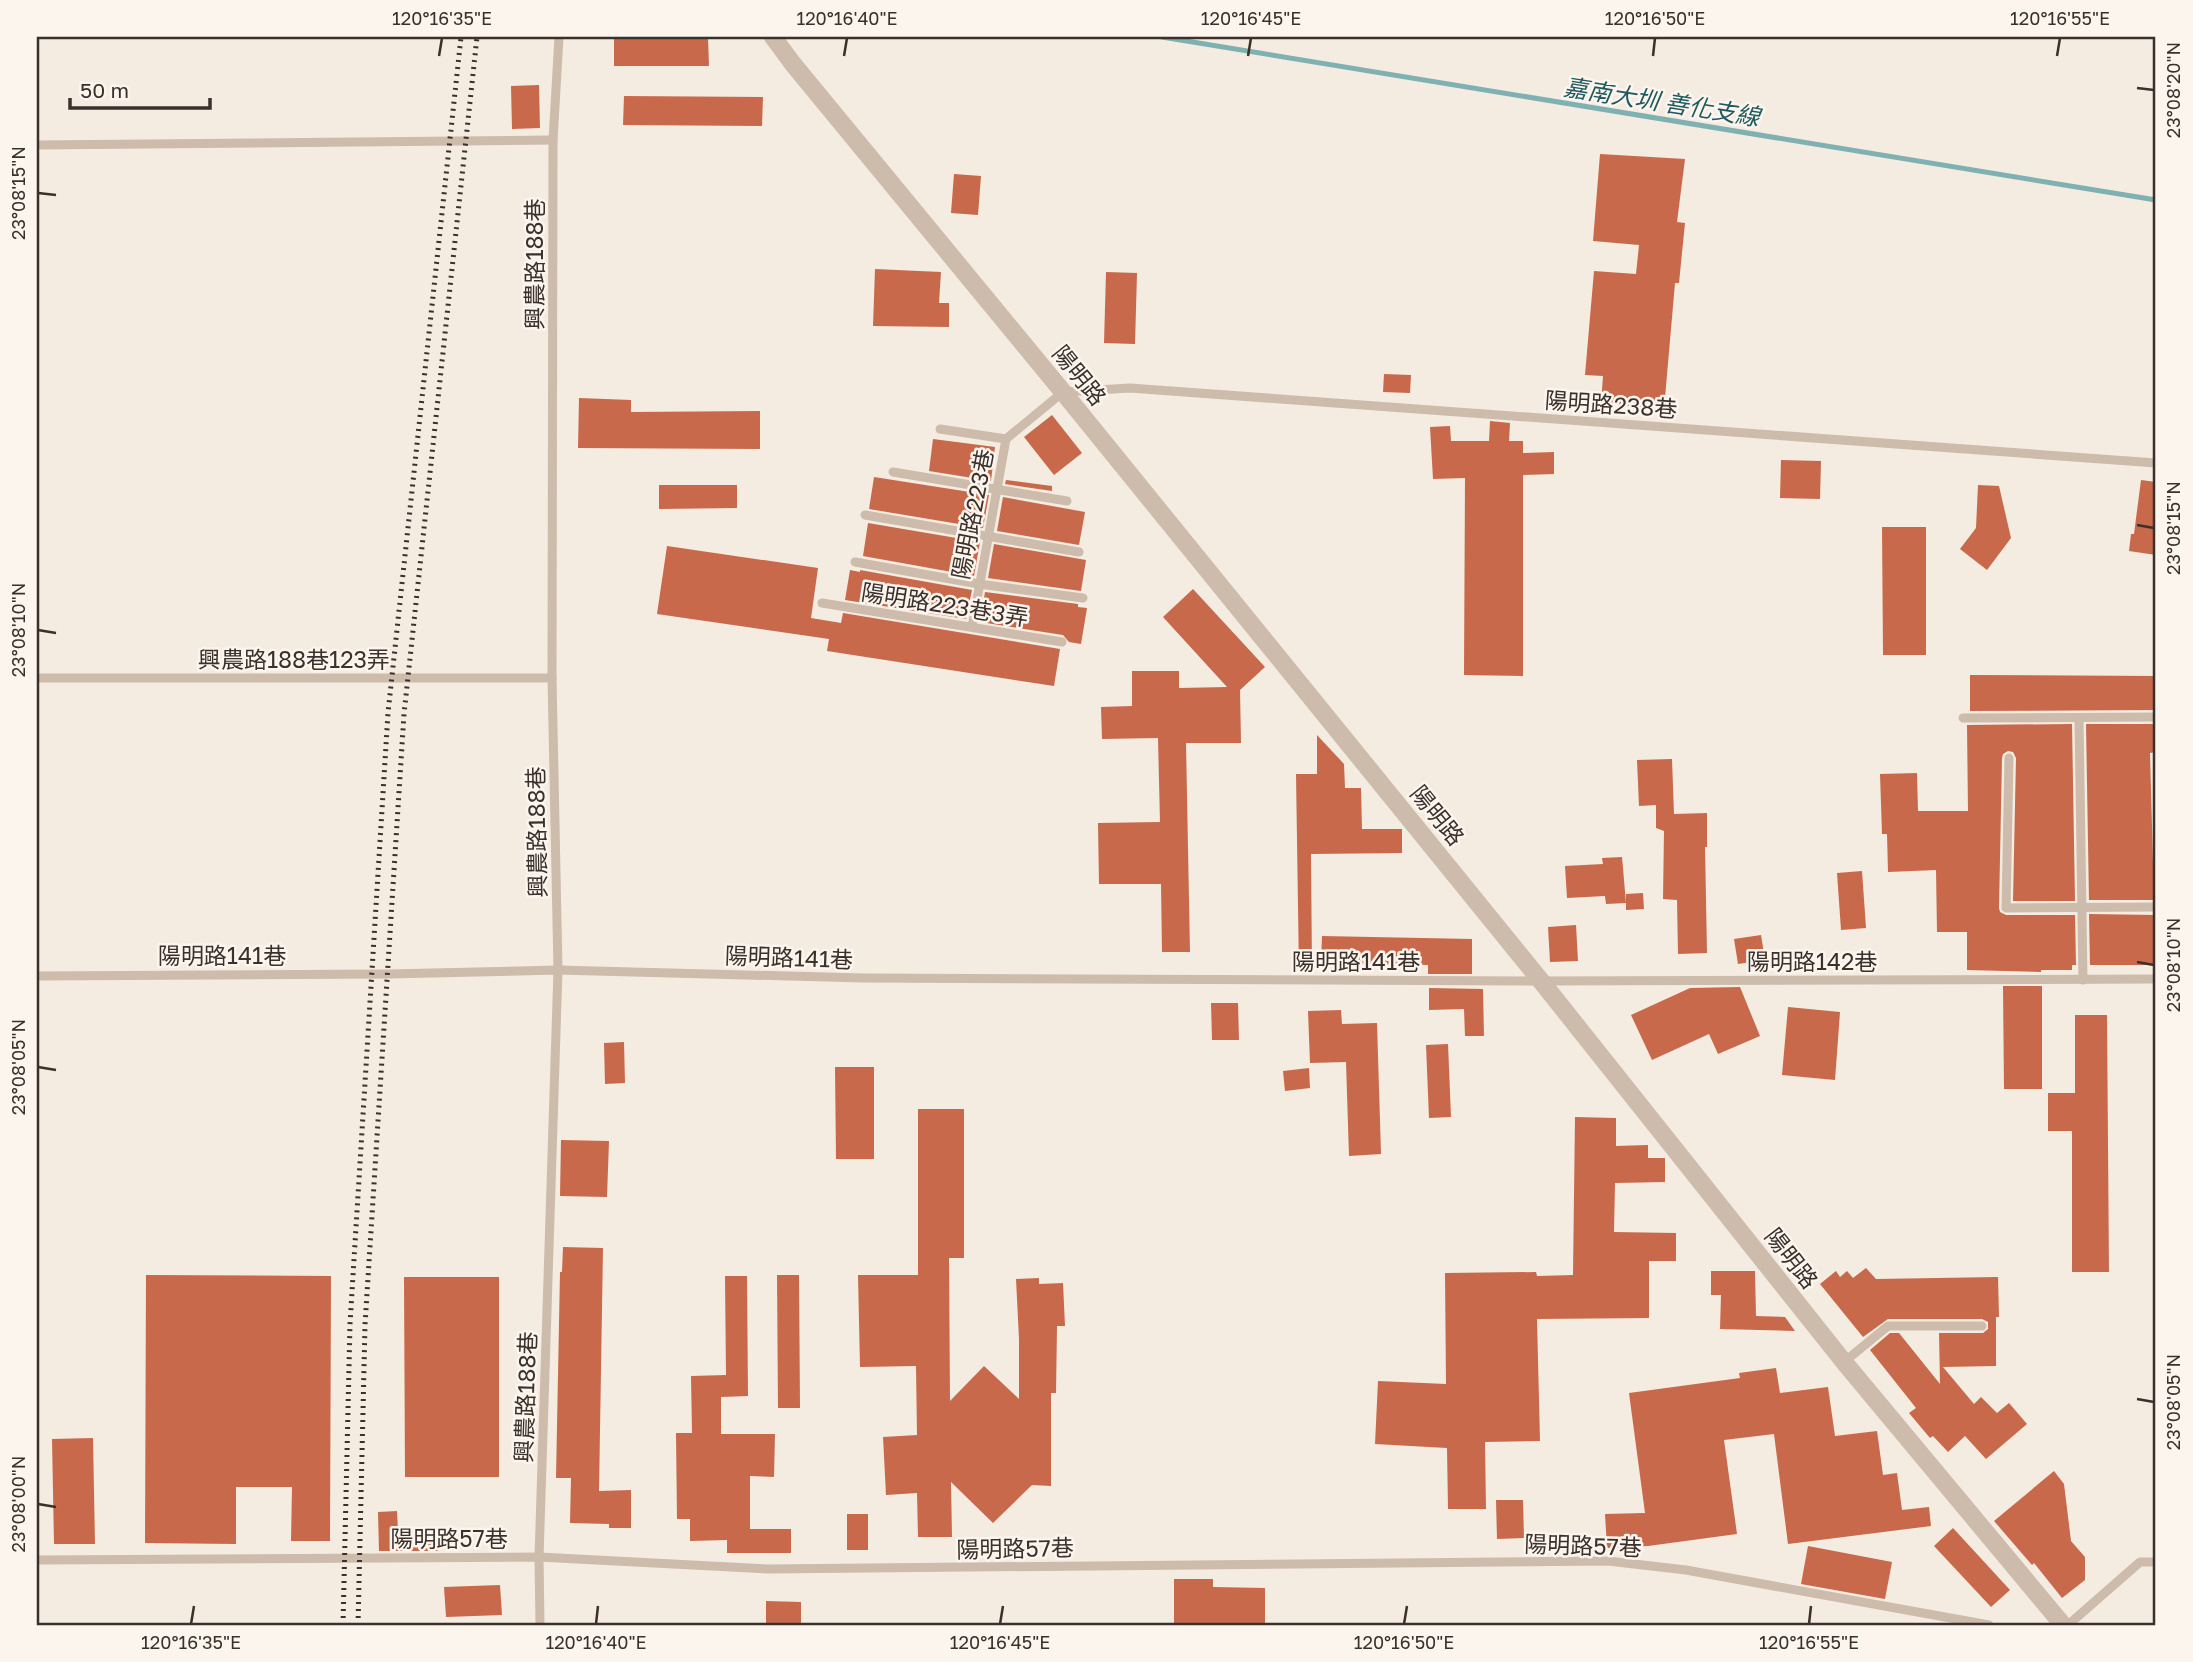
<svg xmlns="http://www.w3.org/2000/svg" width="2193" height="1662" viewBox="0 0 2193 1662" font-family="'Golos Text','Noto Sans TC',sans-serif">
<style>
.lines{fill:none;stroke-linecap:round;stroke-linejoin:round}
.stream{stroke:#7fb0b2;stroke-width:5}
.building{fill:#c8694b}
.service{stroke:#cdbbac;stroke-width:9}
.tertiary{stroke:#cdbbac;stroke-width:18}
.rail{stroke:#3b302b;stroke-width:5;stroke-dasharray:2 5;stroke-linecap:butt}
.ticks{fill:none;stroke:#3b302b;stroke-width:2.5}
.labels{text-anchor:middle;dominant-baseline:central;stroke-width:5;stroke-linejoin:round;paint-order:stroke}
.street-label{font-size:23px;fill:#3b302b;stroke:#fbf5ee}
.water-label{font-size:24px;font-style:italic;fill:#1f5a5e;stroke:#fbf5ee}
.neatline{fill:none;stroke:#3b302b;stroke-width:2.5}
.ticks-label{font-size:18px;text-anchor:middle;fill:#3b302b}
</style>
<rect width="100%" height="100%" fill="#f4ebe1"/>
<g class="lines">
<!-- stream -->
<path class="stream" d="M1162,37L2156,200"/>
</g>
<!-- building -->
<g class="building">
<path d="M614,37H708L709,66H614Z"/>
<path d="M539,85L540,128L512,129L511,86Z"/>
<path d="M624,96L763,97L762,126L623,125Z"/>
<path d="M1600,154L1685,159L1677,222L1685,223L1679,283H1675L1664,409L1601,403L1603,376L1585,375L1594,271L1636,274L1639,245L1593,241Z"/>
<path d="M954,174L981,176L978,215L951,213Z"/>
<path d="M875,269L941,272L939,303H949V327L873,326Z"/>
<path d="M1106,272L1137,273L1135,344L1104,343Z"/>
<path d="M1384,374L1411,375L1410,393L1383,392Z"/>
<path d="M579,398L631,400V412L760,411V449L578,448Z"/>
<path d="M1052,415L1082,453L1054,475L1024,437Z"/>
<path d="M1490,421L1510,423L1509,441H1523V453L1554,452V474L1523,475V676L1464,675L1465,478L1433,479L1430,427L1450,426L1451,441H1489Z"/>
<path d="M933,439L995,447L991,481L929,471Z"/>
<path d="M1781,460L1821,461L1820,499L1780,498Z"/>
<path d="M874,477L989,495L983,528L869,509Z"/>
<path d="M1006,480L1052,486V491L1005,484Z"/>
<path d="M2141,480L2156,482V555L2129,551L2131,534H2134Z"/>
<path d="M659,485H737V508L659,509Z"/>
<path d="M1978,485L1999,486L2011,538L1987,570L1960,549L1976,528Z"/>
<path d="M1003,497L1085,512L1079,545L997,531Z"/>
<path d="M868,523L980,542L974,576L863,556Z"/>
<path d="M1882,527H1926V655H1883Z"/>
<path d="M994,544L1086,560L1081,591L988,578Z"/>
<path d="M667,546L818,568L811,618L841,623L843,613L1060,649L1054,686L827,651L829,639L657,614Z"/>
<path d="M850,570L860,572V570L972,590L966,619L845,600Z"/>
<path d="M1193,589L1265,667L1240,690L1241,743H1186L1190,952H1162L1161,884H1099L1098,823L1160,822L1158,738L1102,739L1101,707L1132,706V671H1179V688L1227,687L1163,617Z"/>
<path d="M985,592L1078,604V607L1087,608L1081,644L1069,642L1063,635L980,622Z"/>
<path d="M1970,675L2156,676V710L1970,711Z"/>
<path d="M2072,724L2075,901H2013L2016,758L2013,752L2008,751L2003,754L2002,758L1999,908L2000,912L2006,915H2075L2076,965H2072V970H2041V972L1967,970V932H1937L1936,870L1888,872L1887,834H1882L1880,774L1917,773L1918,811H1968L1967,725Z"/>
<path d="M2086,724H2156V752L2150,753L2154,900H2089Z"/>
<path d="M1317,735L1344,764L1345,788H1361L1362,829H1402V853L1311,854L1312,973H1299L1296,774H1317Z"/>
<path d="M1672,759L1674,814L1707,813V847H1705L1707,953L1678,954L1677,900L1663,899L1664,831L1656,828V805L1639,806L1637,760Z"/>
<path d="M1622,857L1626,903L1606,904L1605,896L1567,898L1565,866L1603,864L1602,858Z"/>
<path d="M1862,871L1866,928L1841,930L1837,873Z"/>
<path d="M1643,893L1644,909L1626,910V894Z"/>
<path d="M2089,914L2156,915V965H2090Z"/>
<path d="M1576,925L1578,961L1550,962L1548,927Z"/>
<path d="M1761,935L1765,960L1738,964L1734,939Z"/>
<path d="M1322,936L1472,939V974H1428V965L1321,963Z"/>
<path d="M2003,986H2042V1089H2004Z"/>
<path d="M1740,987L1760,1036L1718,1054L1709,1034L1652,1060L1631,1015L1690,988Z"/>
<path d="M1429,988L1483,989L1484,1036H1465L1464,1009L1429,1010Z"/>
<path d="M1211,1003H1238L1239,1040H1212Z"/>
<path d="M1788,1007L1840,1012L1835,1080L1782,1075Z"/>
<path d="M1341,1010L1342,1024L1377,1023L1381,1154L1349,1156L1346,1062L1310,1063L1308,1011Z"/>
<path d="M2075,1015H2107L2109,1272H2072V1131H2048V1093H2075Z"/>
<path d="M624,1042L625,1083L605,1084L604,1043Z"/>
<path d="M1448,1044L1451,1117L1429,1118L1426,1045Z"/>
<path d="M835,1067H874V1159H836Z"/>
<path d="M1309,1068L1310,1088L1285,1091L1283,1071Z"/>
<path d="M918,1109H964V1258H949L950,1401L984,1366L1019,1399V1339L1016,1279L1039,1278V1284L1063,1283L1065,1326H1057L1056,1393H1051V1486L1032,1485L993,1523L951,1482L952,1537H918L917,1493L886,1495L883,1437L917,1435L916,1366L860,1367L858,1275H918Z"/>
<path d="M1575,1117L1616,1118V1146L1648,1145V1158H1665V1182L1615,1183L1614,1232L1676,1233V1261H1649V1318L1537,1319L1540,1441L1485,1442L1486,1509H1448L1447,1448L1375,1444L1378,1381L1446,1384L1445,1273L1536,1272L1537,1276L1573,1275Z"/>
<path d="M561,1140L609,1141L607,1197L560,1196Z"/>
<path d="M563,1247L603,1248L599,1491L631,1490V1528H609V1524L570,1523L571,1478H556L560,1272H562Z"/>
<path d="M1866,1268L1876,1279L1998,1277L1999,1317H1996V1366L1943,1367L1974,1404L1981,1397L1997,1413L2009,1403L2027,1424L1986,1459L1965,1436L1948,1452L1933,1436L1930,1438L1909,1413L1916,1408L1870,1350L1890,1333H1899L1940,1384L1939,1333H1983L1988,1329V1322L1982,1319H1888L1863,1337L1820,1284L1836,1271L1840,1277L1847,1271L1853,1278Z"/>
<path d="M1711,1271H1755L1756,1316L1785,1317L1795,1331L1720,1329L1721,1295H1711Z"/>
<path d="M146,1275L331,1276L330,1541H291L292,1487H236V1544L145,1543Z"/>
<path d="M777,1275H799L800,1408H778Z"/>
<path d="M725,1276H747L748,1396L721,1397V1434H775L774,1477L750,1476V1529H791V1553H727V1540L690,1541V1519H677L676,1433H692L691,1376L726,1375Z"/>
<path d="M404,1277H499V1477H405Z"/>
<path d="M1776,1368L1780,1393L1828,1387L1835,1436L1877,1431L1883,1475L1897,1473L1902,1510L1929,1507L1931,1526L1788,1544L1774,1434L1724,1440L1737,1534L1648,1546L1607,1548L1605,1514L1645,1513L1629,1393L1740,1378L1739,1373Z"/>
<path d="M93,1438L95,1544H54L52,1439Z"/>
<path d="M2054,1471L2064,1484L2071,1541L2085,1557V1580L2062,1598L2034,1563L2032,1565L1994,1521Z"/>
<path d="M1496,1500H1523L1524,1538L1497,1539Z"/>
<path d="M397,1511L398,1531H438V1551H379L378,1512Z"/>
<rect x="847" y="1514" width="21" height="36"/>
<path d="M1953,1528L2010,1590L1991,1607L1934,1546Z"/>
<path d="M1808,1546L1892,1562L1885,1599L1801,1584Z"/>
<path d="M1174,1579H1213V1587L1265,1588V1625H1174Z"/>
<path d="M500,1585L502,1615L446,1617L444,1587Z"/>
<path d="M766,1601L801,1602V1625H766Z"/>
</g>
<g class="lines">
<!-- service -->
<g class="service">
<path d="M37,145L553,140"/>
<path d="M940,429L1006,439"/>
<path d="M893,472L1067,501"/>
<path d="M865,515L1079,552"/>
<path d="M855,562L979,584L1083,598"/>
<path d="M822,603L1062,642"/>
<path d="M972,627L1006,439L1063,392L1130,388L2156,463"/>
<path d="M37,678H552"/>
<path d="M1963,718L2156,717"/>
<path d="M2079,718L2083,980"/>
<path d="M2009,758L2006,908L2156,907"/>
<path d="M37,976L389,974L558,970L864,978L1541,981L2156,979"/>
<path d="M1844,1362L1888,1326H1982"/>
<path d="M37,1560L539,1557L768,1569L1608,1561L1686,1570L1989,1625"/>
<path d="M540,1625L539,1557L558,970L552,678L553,140L559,37"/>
<path d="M2068,1625L2140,1562H2156"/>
</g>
<!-- tertiary -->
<path class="tertiary" d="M773,37L793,64L1063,392L1541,981L1844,1362L2063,1625"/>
<!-- rail -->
<g class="rail">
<path d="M343,1625L350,1324L388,713L461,37"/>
<path d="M358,1625L365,1325L404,714L477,37"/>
</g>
</g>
<!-- ticks -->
<path class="ticks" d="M439,56L442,38M844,56L847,38M1248,56L1251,38M1653,56L1655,38M2057,56L2060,38M2137,88L2154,90M38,193L56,195M2137,525L2154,528M38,630L56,633M2137,962L2154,965M38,1067L56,1070M2137,1399L2154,1402M38,1504L56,1507M191,1624L194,1606M596,1624L598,1606M1000,1624L1003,1606M1404,1624L1407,1606M1809,1624L1811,1606"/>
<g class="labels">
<!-- street labels -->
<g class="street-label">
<text transform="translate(534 264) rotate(-90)">興農路188巷</text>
<text transform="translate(1080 375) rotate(51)">陽明路</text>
<text transform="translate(1611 404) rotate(4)">陽明路238巷</text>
<text transform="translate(972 514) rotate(-79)">陽明路223巷</text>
<text transform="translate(945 604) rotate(9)">陽明路223巷3弄</text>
<text x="294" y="659">興農路188巷123弄</text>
<text transform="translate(1438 815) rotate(51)">陽明路</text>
<text transform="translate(536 832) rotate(-91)">興農路188巷</text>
<text x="222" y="955">陽明路141巷</text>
<text transform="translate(789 957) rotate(2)">陽明路141巷</text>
<text x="1356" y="961">陽明路141巷</text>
<text x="1812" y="961">陽明路142巷</text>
<text transform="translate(1792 1258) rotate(52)">陽明路</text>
<text transform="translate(525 1397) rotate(-88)">興農路188巷</text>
<text x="449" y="1538">陽明路57巷</text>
<text transform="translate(1583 1545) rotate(2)">陽明路57巷</text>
<text transform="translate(1015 1548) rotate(-1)">陽明路57巷</text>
</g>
<!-- water labels -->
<g class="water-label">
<text transform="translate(1662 101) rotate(9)">嘉南大圳 善化支線</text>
</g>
</g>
<!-- border -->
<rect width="2193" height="1662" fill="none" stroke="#fbf5ee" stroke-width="77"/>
<!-- scale -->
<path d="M70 98v10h140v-10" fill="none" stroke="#3b302b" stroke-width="3.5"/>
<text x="80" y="98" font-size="21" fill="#3b302b" stroke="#fbf5ee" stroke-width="5" paint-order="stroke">50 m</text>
<rect x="38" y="38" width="2116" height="1586" class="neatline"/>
<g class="ticks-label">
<text x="442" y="25">120°16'35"E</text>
<text x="847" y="25">120°16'40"E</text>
<text x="1251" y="25">120°16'45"E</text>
<text x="1655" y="25">120°16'50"E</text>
<text x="2060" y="25">120°16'55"E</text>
<text transform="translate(2174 90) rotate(-90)" y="6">23°08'20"N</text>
<text transform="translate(19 193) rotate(-90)" y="6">23°08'15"N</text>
<text transform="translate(2174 528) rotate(-90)" y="6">23°08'15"N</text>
<text transform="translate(19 630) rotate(-90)" y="6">23°08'10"N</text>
<text transform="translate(2174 965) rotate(-90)" y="6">23°08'10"N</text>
<text transform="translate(19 1067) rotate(-90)" y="6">23°08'05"N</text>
<text transform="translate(2174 1402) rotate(-90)" y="6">23°08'05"N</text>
<text transform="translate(19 1504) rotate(-90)" y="6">23°08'00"N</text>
<text x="191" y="1649">120°16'35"E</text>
<text x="596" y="1649">120°16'40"E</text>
<text x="1000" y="1649">120°16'45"E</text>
<text x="1404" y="1649">120°16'50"E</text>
<text x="1809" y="1649">120°16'55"E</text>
</g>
</svg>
